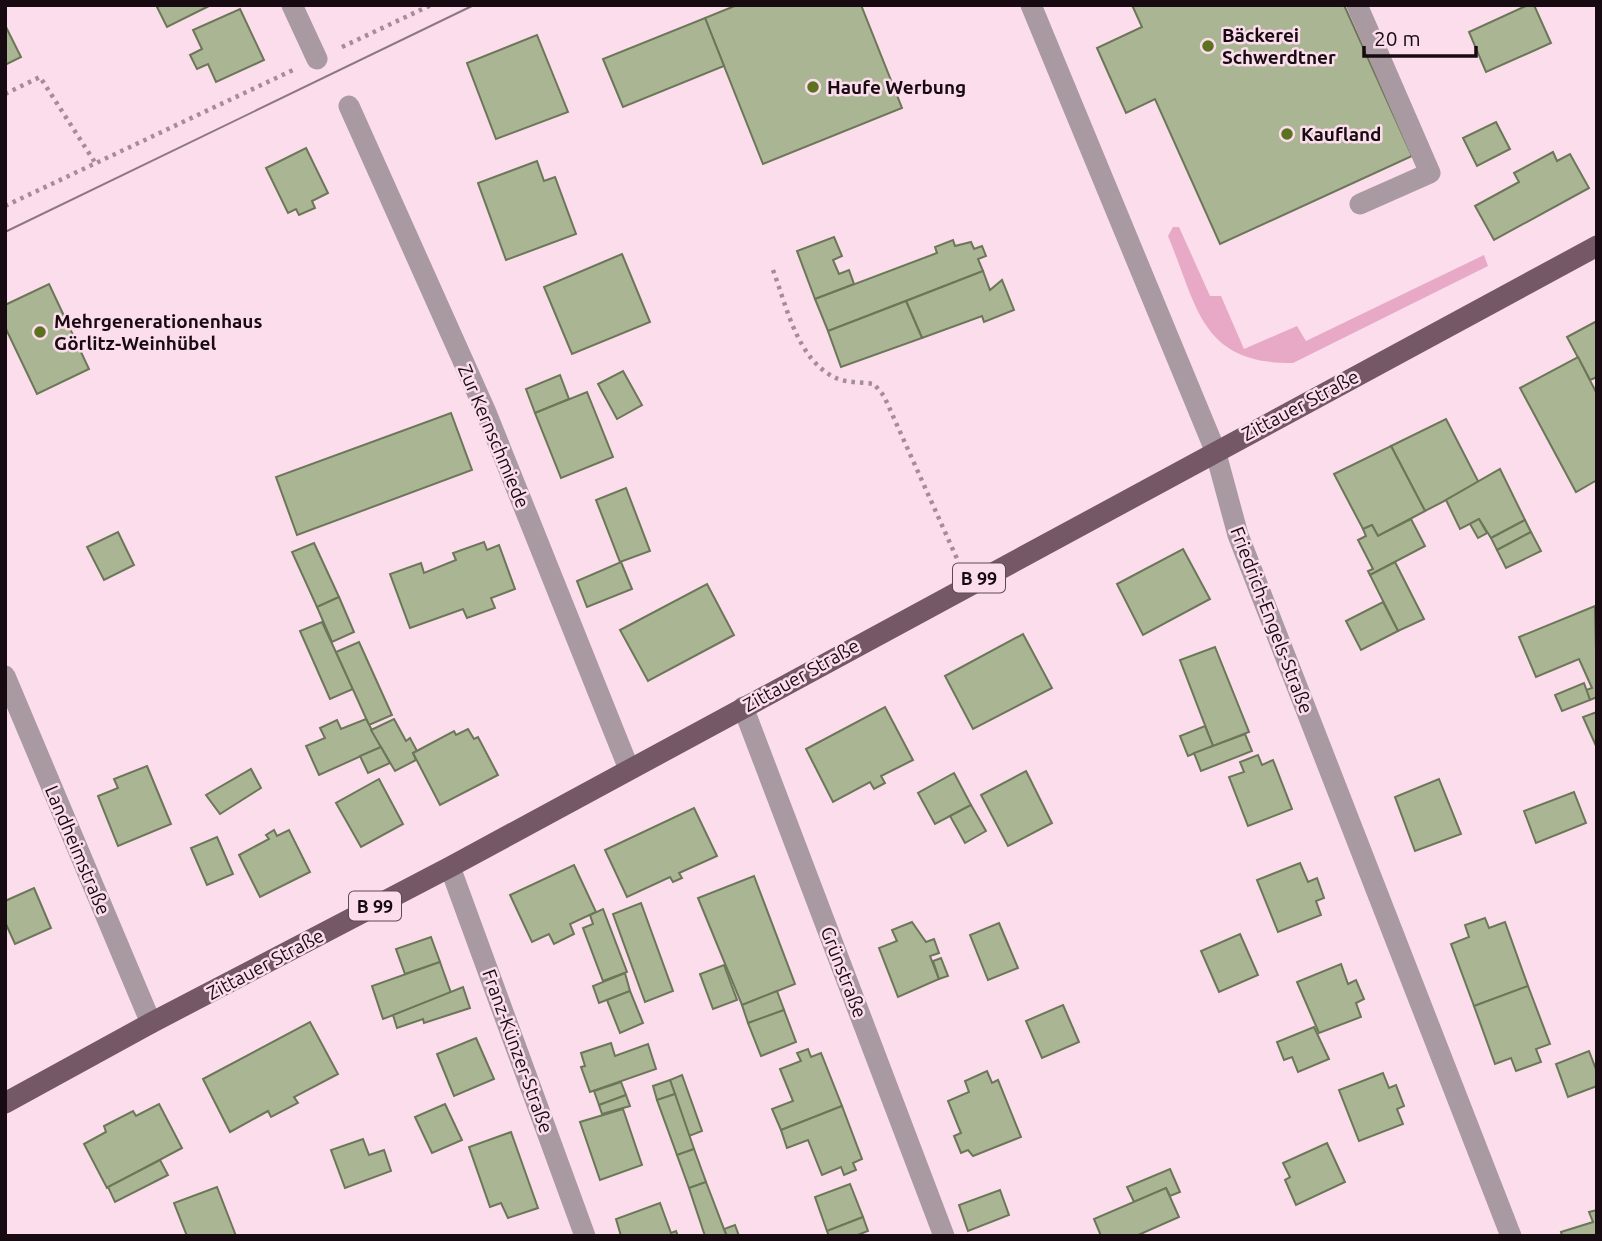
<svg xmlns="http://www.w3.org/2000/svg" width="1602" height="1241" viewBox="0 0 1602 1241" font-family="Ubuntu,sans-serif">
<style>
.green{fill:#e8a9c6}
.building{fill:#aab594;stroke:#6c7658;stroke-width:2}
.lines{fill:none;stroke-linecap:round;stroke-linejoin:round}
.path{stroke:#a48d98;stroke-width:4.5;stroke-dasharray:3.5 5;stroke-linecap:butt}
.lane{stroke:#a999a0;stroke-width:21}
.street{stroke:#a999a0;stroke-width:21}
.primary{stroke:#745865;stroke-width:21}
.tram{stroke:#8d7882;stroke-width:2}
.poi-dot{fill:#5d7221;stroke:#fbddeb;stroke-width:2.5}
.labels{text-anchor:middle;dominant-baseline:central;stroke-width:5;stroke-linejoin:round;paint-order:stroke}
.shield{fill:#fbddeb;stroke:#5b4a52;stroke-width:2}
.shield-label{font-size:18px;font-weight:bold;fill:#170b11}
.poi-label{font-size:19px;font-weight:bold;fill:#170b11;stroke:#fbddeb;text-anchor:start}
.street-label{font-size:19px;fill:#170b11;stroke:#fbddeb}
</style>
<rect width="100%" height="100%" fill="#fbddeb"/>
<!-- green -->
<path class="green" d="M1173,227H1179L1210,296H1221L1244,349L1297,326L1306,341L1484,255L1488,266L1293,363C1201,364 1198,308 1168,236Z"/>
<!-- building -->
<g class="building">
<path d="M162,5H211L167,27L157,7Z"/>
<path d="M737,5H861L902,108L763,164L705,18Z"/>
<path d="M1132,5H1344L1412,156L1220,244L1155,99L1126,113L1097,48L1142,27Z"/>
<path d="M1528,5H1534L1551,43L1486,72L1469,32Z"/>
<path d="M240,9L264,60L216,82L208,64L197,69L190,55L202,49L193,30Z"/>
<path d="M705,18L724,66L623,107L603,59Z"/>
<path d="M5,25L21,57L5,65Z"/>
<path d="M537,35L568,112L496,139L467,63Z"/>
<path d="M1496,122L1510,149L1477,166L1463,138Z"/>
<path d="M306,148L328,193L312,201L315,208L299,215L296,209L288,213L266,168Z"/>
<path d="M1553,152L1557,161L1570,154L1589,188L1494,240L1475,206L1519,182L1514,173Z"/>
<path d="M537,161L544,181L555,177L576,234L506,260L478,183Z"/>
<path d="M834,237L842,256L833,260L839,274L849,270L854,284L815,299L797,251Z"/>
<path d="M953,240L955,246L971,242L974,249L982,246L986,256L978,259L983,271L828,331L815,299L937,253L935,247Z"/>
<path d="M622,254L650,322L572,354L544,287Z"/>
<path d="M983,271L990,290L1002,280L1014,310L984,322L982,316L922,338L906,301Z"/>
<path d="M49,284L89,369L37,394L5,327V305Z"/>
<path d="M906,301L922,338L841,367L828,331Z"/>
<path d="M1597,321V377L1590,380L1567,337Z"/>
<path d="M1578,357L1597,394V480L1576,492L1520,388Z"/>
<path d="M623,371L642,405L617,419L598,384Z"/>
<path d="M560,375L569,399L535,413L526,389Z"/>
<path d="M587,392L613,457L561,478L535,413Z"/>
<path d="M451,413L472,470L297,535L276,477Z"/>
<path d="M1446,419L1479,483L1425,511L1391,446Z"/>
<path d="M1391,446L1425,511L1378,536L1372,525L1363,529L1334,474Z"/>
<path d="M1500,469L1525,520L1491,538L1479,519L1460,529L1446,500Z"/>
<path d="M626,488L650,551L620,562L596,500Z"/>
<path d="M1411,519L1425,546L1370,575L1368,571L1373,569L1358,540L1366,536L1363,529L1372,525L1378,536Z"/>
<path d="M1479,519L1487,533L1478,538L1470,524Z"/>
<path d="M1525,520L1531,532L1497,550L1491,538Z"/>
<path d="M118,532L134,565L104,580L87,547Z"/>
<path d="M1531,532L1541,551L1506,568L1497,550Z"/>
<path d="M484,542L487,550L499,545L515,589L491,598L495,608L467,618L463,609L410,628L390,574L421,563L424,573L456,560L453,553Z"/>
<path d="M314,543L339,597L317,607L292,552Z"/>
<path d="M1183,549L1210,599L1143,635L1117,584Z"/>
<path d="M621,562L632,589L587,607L577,581Z"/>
<path d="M1395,562L1424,619L1398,631L1370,575Z"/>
<path d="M707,584L734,635L648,681L620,630Z"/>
<path d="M339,597L354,632L332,642L317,607Z"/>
<path d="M1383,602L1398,631L1361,650L1346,621Z"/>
<path d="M1595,606L1597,697L1590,700L1586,690L1592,688L1579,659L1536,677L1519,637Z"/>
<path d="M322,622L353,689L330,699L300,631Z"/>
<path d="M1023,634L1052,688L973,729L945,676Z"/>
<path d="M359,642L392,715L369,725L336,652Z"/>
<path d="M1215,647L1249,732L1213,746L1180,660Z"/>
<path d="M1584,683L1590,700L1562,711L1555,695Z"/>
<path d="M885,707L913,760L881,776L885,783L874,789L870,782L833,802L806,749Z"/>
<path d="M1597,712V748L1583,717Z"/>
<path d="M366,719L381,747L319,775L306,746L325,738L320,728L337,720L341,729Z"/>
<path d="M394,719L406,741L410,738L417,751L413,753L416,760L395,771L371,730Z"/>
<path d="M1205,726L1213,746L1188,756L1180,736Z"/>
<path d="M468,729L474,739L478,737L498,775L440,805L413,753L454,731L456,735Z"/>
<path d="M1245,734L1252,751L1201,771L1194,753Z"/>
<path d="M381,747L390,763L368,773L360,756Z"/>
<path d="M1258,755L1262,765L1273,760L1292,809L1248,826L1229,777L1244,772L1240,762Z"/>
<path d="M147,766L171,824L118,846L98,796L118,788L114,779Z"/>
<path d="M251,769L261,788L220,814L206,795Z"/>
<path d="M1026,771L1052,823L1008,846L981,795Z"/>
<path d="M954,773L971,805L935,824L918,793Z"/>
<path d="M379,779L403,824L361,847L336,803Z"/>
<path d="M1439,779L1461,834L1415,851L1395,797Z"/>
<path d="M1574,792L1586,823L1536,843L1524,811Z"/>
<path d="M971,805L986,831L965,843L950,816Z"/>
<path d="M694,808L717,856L679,873L682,878L673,882L670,877L627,897L605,850Z"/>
<path d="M274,830L277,836L289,830L310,872L260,897L239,855L269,839L266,835Z"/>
<path d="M217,837L233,874L207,885L191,848Z"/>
<path d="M1300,863L1308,882L1317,878L1324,898L1316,901L1321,915L1278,932L1257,880Z"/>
<path d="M574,865L596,912L570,924L574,934L554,944L549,934L532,942L510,895Z"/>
<path d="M754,876L795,984L742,1005L698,898Z"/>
<path d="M34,888L51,928L15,944L5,922V901Z"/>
<path d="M641,903L673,991L645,1002L613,914Z"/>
<path d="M603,909L627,972L603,981L583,928L593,924L590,915Z"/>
<path d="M1485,918L1489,928L1505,922L1528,986L1474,1006L1451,944L1469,937L1465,925Z"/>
<path d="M912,922L926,942L934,939L939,953L930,956L939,979L898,997L879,948L897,941L892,930Z"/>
<path d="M999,923L1018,968L988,980L970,935Z"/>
<path d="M1240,934L1258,975L1219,992L1201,951Z"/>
<path d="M431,937L440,962L405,974L396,949Z"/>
<path d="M941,958L948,976L939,979L933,961Z"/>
<path d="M440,962L451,993L383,1019L372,986Z"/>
<path d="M1341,964L1348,984L1356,980L1364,999L1356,1003L1361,1017L1319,1033L1297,982Z"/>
<path d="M724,965L737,1000L713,1009L700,974Z"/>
<path d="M625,973L630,991L599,1003L593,986Z"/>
<path d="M1528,986L1550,1044L1536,1049L1541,1062L1516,1071L1511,1058L1495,1064L1474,1006Z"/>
<path d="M463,987L470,1008L424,1023L423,1019L397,1028L393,1015Z"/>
<path d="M630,991L643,1023L620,1033L607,1000Z"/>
<path d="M777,991L784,1010L748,1023L742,1005Z"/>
<path d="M1063,1005L1079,1042L1042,1058L1026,1021Z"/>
<path d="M784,1010L796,1042L761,1056L748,1023Z"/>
<path d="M310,1022L338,1074L294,1097L298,1103L271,1117L268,1111L230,1132L203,1079Z"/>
<path d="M1314,1027L1329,1059L1298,1072L1292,1057L1284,1060L1277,1042Z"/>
<path d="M476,1038L494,1079L454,1096L437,1054Z"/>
<path d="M611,1043L615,1056L648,1044L656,1069L590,1092L581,1067L585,1066L581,1053Z"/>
<path d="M808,1049L811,1057L821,1053L842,1106L781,1130L772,1109L793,1101L780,1069L801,1061L797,1053Z"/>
<path d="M1589,1051L1597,1072V1086L1568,1097L1556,1064Z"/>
<path d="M987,1071L992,1083L998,1080L1021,1137L973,1156L968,1150L961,1153L954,1136L961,1133L948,1101L969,1092L965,1081Z"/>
<path d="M1383,1073L1389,1088L1396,1085L1404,1106L1397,1109L1403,1124L1359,1141L1339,1090Z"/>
<path d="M682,1075L702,1131L689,1136L670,1080Z"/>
<path d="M670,1080L675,1094L657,1100L653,1086Z"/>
<path d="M621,1082L626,1095L599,1105L594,1091Z"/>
<path d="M675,1094L694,1149L677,1155L657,1100Z"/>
<path d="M626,1095L630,1106L602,1114L599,1105Z"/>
<path d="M159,1104L182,1148L107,1188L84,1144L106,1132L104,1126L133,1111L136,1116Z"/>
<path d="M445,1104L462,1140L432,1153L415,1117Z"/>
<path d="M842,1106L862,1159L853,1163L856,1170L844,1175L841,1167L822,1175L808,1140L787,1148L781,1130Z"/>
<path d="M623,1109L642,1165L600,1180L580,1122Z"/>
<path d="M511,1132L538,1208L508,1218L501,1203L490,1207L469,1147Z"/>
<path d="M363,1139L369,1155L384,1150L391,1171L345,1188L331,1150Z"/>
<path d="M1327,1143L1345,1182L1296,1205L1285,1180L1290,1177L1283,1163Z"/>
<path d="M694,1149L706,1182L689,1188L677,1155Z"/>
<path d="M160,1160L168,1175L115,1202L108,1187Z"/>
<path d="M1170,1169L1180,1192L1170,1196L1166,1188L1134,1202L1127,1187Z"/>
<path d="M706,1182L724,1229L727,1236H705L689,1188Z"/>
<path d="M850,1184L863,1217L827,1231L815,1197Z"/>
<path d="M217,1187L236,1236H187L174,1203Z"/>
<path d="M1166,1188L1179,1217L1136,1236H1101L1094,1219Z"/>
<path d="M1000,1190L1009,1215L968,1231L959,1205Z"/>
<path d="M660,1203L671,1233L676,1231L678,1236H621L616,1219Z"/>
<path d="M1597,1210V1236H1562L1561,1232L1593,1222L1589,1212Z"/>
<path d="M863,1217L868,1231L855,1236H829L827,1231Z"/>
<path d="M735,1225L739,1236H727L724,1229Z"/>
</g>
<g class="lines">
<!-- path -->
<g class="path">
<path d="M342,47L431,5"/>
<path d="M5,94L40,77L96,164"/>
<path d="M5,206L293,70"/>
<path d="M773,270C787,307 797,360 836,378C846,383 862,382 874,384L884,396L958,561"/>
</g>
<!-- lane -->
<g class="lane">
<path d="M1357,5L1430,173L1360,204"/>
<path d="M5,676L151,1023"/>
</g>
<!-- street -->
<g class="street">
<path d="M292,5L317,59"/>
<path d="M1031,5L1215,450L1238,535L1511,1236"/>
<path d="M349,106L485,410L629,769"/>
<path d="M743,707L944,1236"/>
<path d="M450,867L585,1236"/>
</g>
<!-- primary -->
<path class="primary" d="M5,1103L151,1023L450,867L1597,246"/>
<!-- tram -->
<path class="tram" d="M5,232L474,5"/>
</g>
<!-- markers -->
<g class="poi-dot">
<circle cx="1208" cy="46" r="7"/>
<circle cx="813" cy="87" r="7"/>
<circle cx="1287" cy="134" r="7"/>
<circle cx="40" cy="332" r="7"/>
</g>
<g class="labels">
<!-- shield labels -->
<g class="shield">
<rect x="953" y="563.5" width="52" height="29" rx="5"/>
<rect x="349" y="891.5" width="52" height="29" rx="5"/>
</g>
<g class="shield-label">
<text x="979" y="578">B 99</text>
<text x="375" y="906">B 99</text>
</g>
<!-- poi labels -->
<g class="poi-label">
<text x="1222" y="35">Bäckerei<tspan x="1222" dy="22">Schwerdtner</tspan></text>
<text x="827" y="87">Haufe Werbung</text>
<text x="1301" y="134">Kaufland</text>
<text x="54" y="321">Mehrgenerationenhaus<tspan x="54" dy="22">Görlitz-Weinhübel</tspan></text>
</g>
<!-- street labels -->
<g class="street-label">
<text transform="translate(1300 405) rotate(-28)">Zittauer Straße</text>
<text transform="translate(494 436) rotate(67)">Zur Kernschmiede</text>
<text transform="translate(1272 620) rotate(69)">Friedrich-Engels-Straße</text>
<text transform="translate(801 675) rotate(-29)">Zittauer Straße</text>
<text transform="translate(78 850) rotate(67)">Landheimstraße</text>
<text transform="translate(265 964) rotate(-28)">Zittauer Straße</text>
<text transform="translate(844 972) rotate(69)">Grünstraße</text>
<text transform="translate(518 1051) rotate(70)">Franz-Künzer-Straße</text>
</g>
</g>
<!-- border -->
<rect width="1602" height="1241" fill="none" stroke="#170b11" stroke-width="14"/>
<!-- scale -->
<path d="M1364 46v10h112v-10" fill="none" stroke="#170b11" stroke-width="3.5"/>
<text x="1374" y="46" font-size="21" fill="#170b11" stroke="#fbddeb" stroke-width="5" paint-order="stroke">20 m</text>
</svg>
